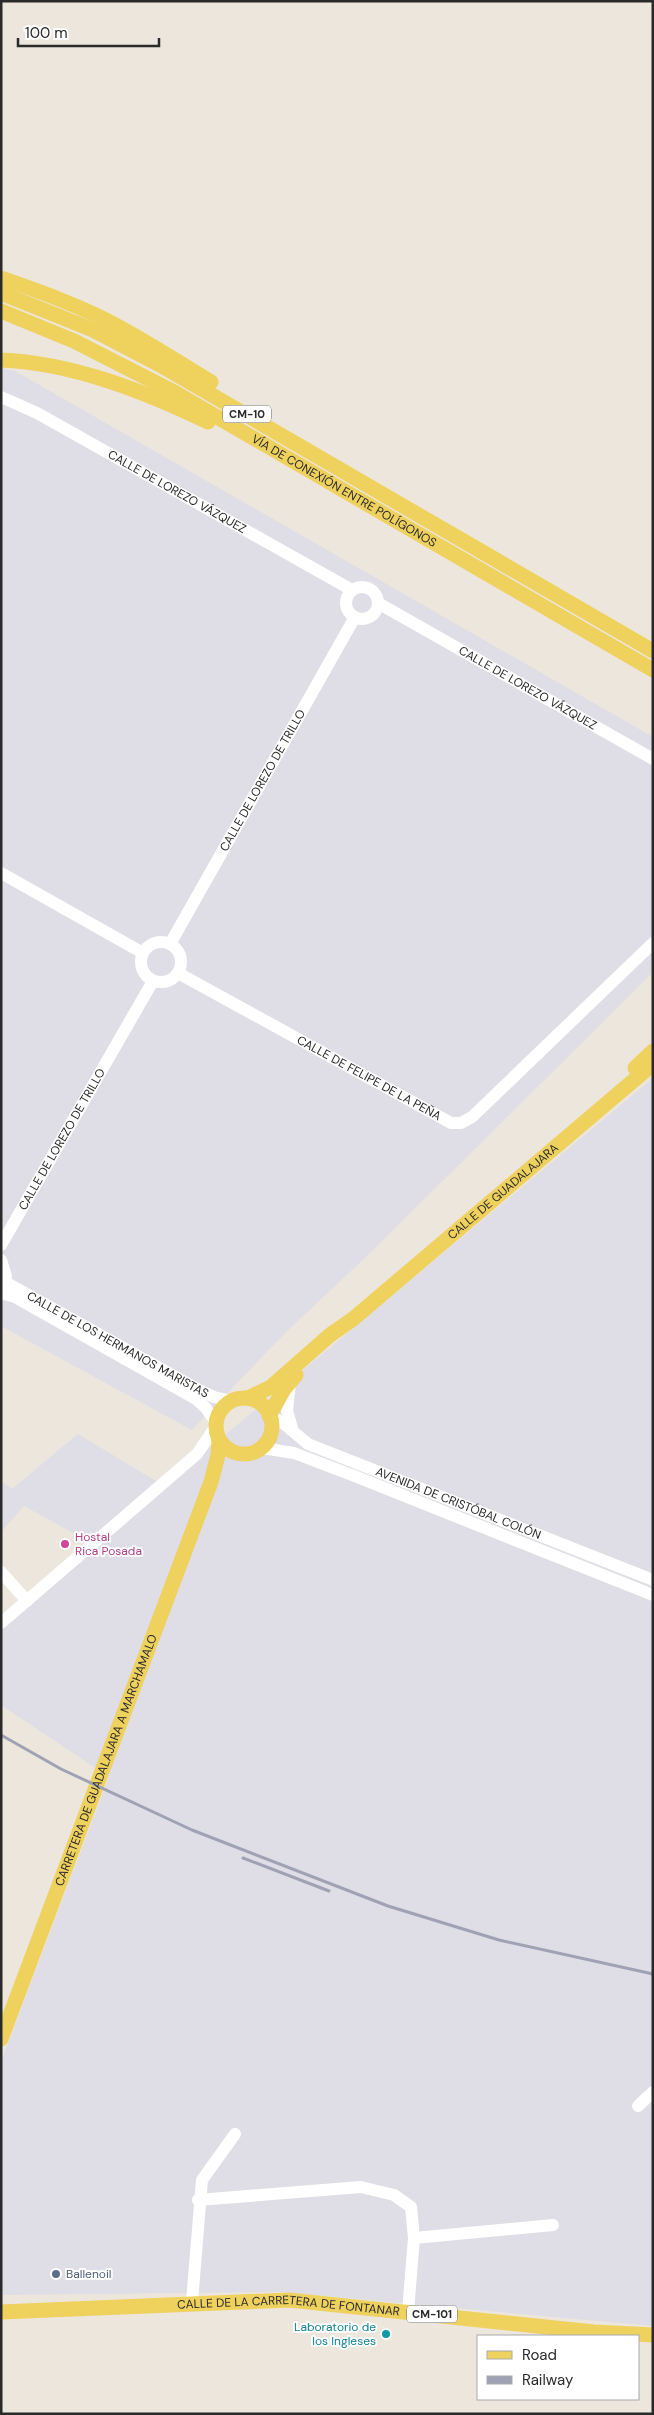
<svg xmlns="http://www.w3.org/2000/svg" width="654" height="2415" viewBox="0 0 654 2415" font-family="'DM Sans',sans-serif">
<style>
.industrial{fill:#dfdde5}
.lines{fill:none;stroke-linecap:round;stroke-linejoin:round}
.minor{stroke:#fff;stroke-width:12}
.major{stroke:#efd15e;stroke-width:15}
.rail{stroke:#9fa2b4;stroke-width:3}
.hotel-dot{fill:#d1479c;stroke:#fff;stroke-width:2}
.service-dot{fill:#5c6f8a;stroke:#fff;stroke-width:2}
.culture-dot{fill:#0f9aa8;stroke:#fff;stroke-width:2}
.labels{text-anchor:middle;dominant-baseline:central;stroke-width:4;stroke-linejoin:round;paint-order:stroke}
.shield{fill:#fff;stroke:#6a6a6a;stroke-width:1}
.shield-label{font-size:11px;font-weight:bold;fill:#2a2a2a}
.street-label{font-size:12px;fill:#2a2a2a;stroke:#fff}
.hotel-label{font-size:12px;fill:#b23c85;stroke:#fff;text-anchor:start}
.service-label{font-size:12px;fill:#4e5e75;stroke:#fff;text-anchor:start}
.culture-label{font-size:12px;fill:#0d838f;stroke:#fff;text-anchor:end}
</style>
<rect width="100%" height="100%" fill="#ece6dc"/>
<!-- industrial -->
<g class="industrial">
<path d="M1,368L15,371L653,737V972L367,1256L286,1332L192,1430L1,1326Z"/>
<path d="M653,1078V2326L280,2292L1,2295V2062L109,1777L1,1705V1628L99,1547L24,1506L1,1532V1481L12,1489L78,1434L164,1486Z"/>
</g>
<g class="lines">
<!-- minor -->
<g class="minor">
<path id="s1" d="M1,397L37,413L352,590"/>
<circle cx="362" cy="603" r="16"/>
<path id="s2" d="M378,603L653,759"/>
<path d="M1,873L143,953"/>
<circle cx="161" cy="962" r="20"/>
<path id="s3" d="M170,944L355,617"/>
<path id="s4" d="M178,973L451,1123H461L472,1117L653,943"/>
<path id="s5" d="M1,1245L153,981"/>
<path d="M1,1260L6,1276L1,1288"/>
<path id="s6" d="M5,1282L201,1391L214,1397L231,1401"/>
<path d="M1,1293L15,1297L196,1399L205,1407L216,1422"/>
<path d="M290,1382L287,1411L293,1431"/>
<path id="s7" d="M270,1416L282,1422L308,1444L653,1580"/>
<path d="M262,1448L294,1453L357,1477L653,1595"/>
<path d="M1,1572L27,1601"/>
<path d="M1,1623L197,1454L216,1426"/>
<path d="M638,2106L653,2092"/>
<path d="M198,2200L361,2187L394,2195L411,2207L414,2238L408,2311"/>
<path d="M414,2238L553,2225"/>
<path d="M192,2302L202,2180L235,2134"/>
</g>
<!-- major -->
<g class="major">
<path d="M1,278C34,289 66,301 98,316C137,335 173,359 211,382"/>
<path d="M1,293L93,330L160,365L653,651"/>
<path id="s8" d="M1,311L74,341L174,392L653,670"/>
<path d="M1,360C72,363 144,391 208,422"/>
<path d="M635,1068L653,1051"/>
<circle cx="244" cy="1426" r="28"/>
<path id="s9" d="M248,1398L271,1387L330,1335L353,1319L653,1064"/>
<path d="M269,1416L284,1389L296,1375"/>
<path id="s10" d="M1,2039L211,1482L218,1455L219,1440"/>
<path id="s11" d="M1,2312L289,2300L594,2332L653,2335"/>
</g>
<!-- rail -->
<g class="rail">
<path d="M1,1735L61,1769L192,1830L388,1906L499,1940L653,1974"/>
<path d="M243,1858L329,1891"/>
</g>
</g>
<!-- markers -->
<circle class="hotel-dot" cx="65" cy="1544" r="5"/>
<circle class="service-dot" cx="56" cy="2274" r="5"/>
<circle class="culture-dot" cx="386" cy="2334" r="5"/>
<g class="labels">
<!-- shield labels -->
<g class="shield">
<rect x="223" y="405.5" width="48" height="17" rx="4"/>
<rect x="407" y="2305.5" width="50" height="17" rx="4"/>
</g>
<g class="shield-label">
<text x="247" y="414">CM-10</text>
<text x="432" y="2314">CM-101</text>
</g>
<!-- street labels -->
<g class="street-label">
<text stroke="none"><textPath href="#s8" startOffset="388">VÍA DE CONEXIÓN ENTRE POLÍGONOS</textPath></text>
<text stroke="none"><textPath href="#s1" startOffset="200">CALLE DE LOREZO VÁZQUEZ</textPath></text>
<text stroke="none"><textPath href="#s2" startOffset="172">CALLE DE LOREZO VÁZQUEZ</textPath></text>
<text stroke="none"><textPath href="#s3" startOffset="188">CALLE DE LOREZO DE TRILLO</textPath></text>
<text stroke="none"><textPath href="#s4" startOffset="218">CALLE DE FELIPE DE LA PEÑA</textPath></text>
<text stroke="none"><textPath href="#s5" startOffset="122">CALLE DE LOREZO DE TRILLO</textPath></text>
<text stroke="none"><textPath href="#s9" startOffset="329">CALLE DE GUADALAJARA</textPath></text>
<text stroke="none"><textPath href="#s6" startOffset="129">CALLE DE LOS HERMANOS MARISTAS</textPath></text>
<text stroke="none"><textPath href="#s7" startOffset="209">AVENIDA DE CRISTÓBAL COLÓN</textPath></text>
<text stroke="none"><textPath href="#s10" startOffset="298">CARRETERA DE GUADALAJARA A MARCHAMALO</textPath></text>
<text stroke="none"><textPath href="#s11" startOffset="288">CALLE DE LA CARRETERA DE FONTANAR</textPath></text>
</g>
<!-- hotel labels -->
<g class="hotel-label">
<text x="75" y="1537">Hostal<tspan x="75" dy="14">Rica Posada</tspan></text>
</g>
<!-- service labels -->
<g class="service-label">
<text x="66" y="2274">Ballenoil</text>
</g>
<!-- culture labels -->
<g class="culture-label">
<text x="376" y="2327">Laboratorio de<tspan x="376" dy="14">los Ingleses</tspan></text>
</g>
</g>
<!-- border -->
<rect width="654" height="2415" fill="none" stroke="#2a2a2a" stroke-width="5"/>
<!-- legend -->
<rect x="477" y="2335" width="162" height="65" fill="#ffffff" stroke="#aaaaaa"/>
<rect x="487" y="2351" width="25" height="8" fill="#efd15e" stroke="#aaaaaa"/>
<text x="522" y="2360" font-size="15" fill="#2a2a2a">Road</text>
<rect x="487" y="2376" width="25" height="8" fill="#9fa2b4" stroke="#aaaaaa"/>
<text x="522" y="2385" font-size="15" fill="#2a2a2a">Railway</text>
<!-- scale -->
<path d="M18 38v8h141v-8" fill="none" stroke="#2a2a2a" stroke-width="2.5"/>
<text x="25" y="38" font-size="15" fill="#2a2a2a" stroke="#ffffff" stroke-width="4" paint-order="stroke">100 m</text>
</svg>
